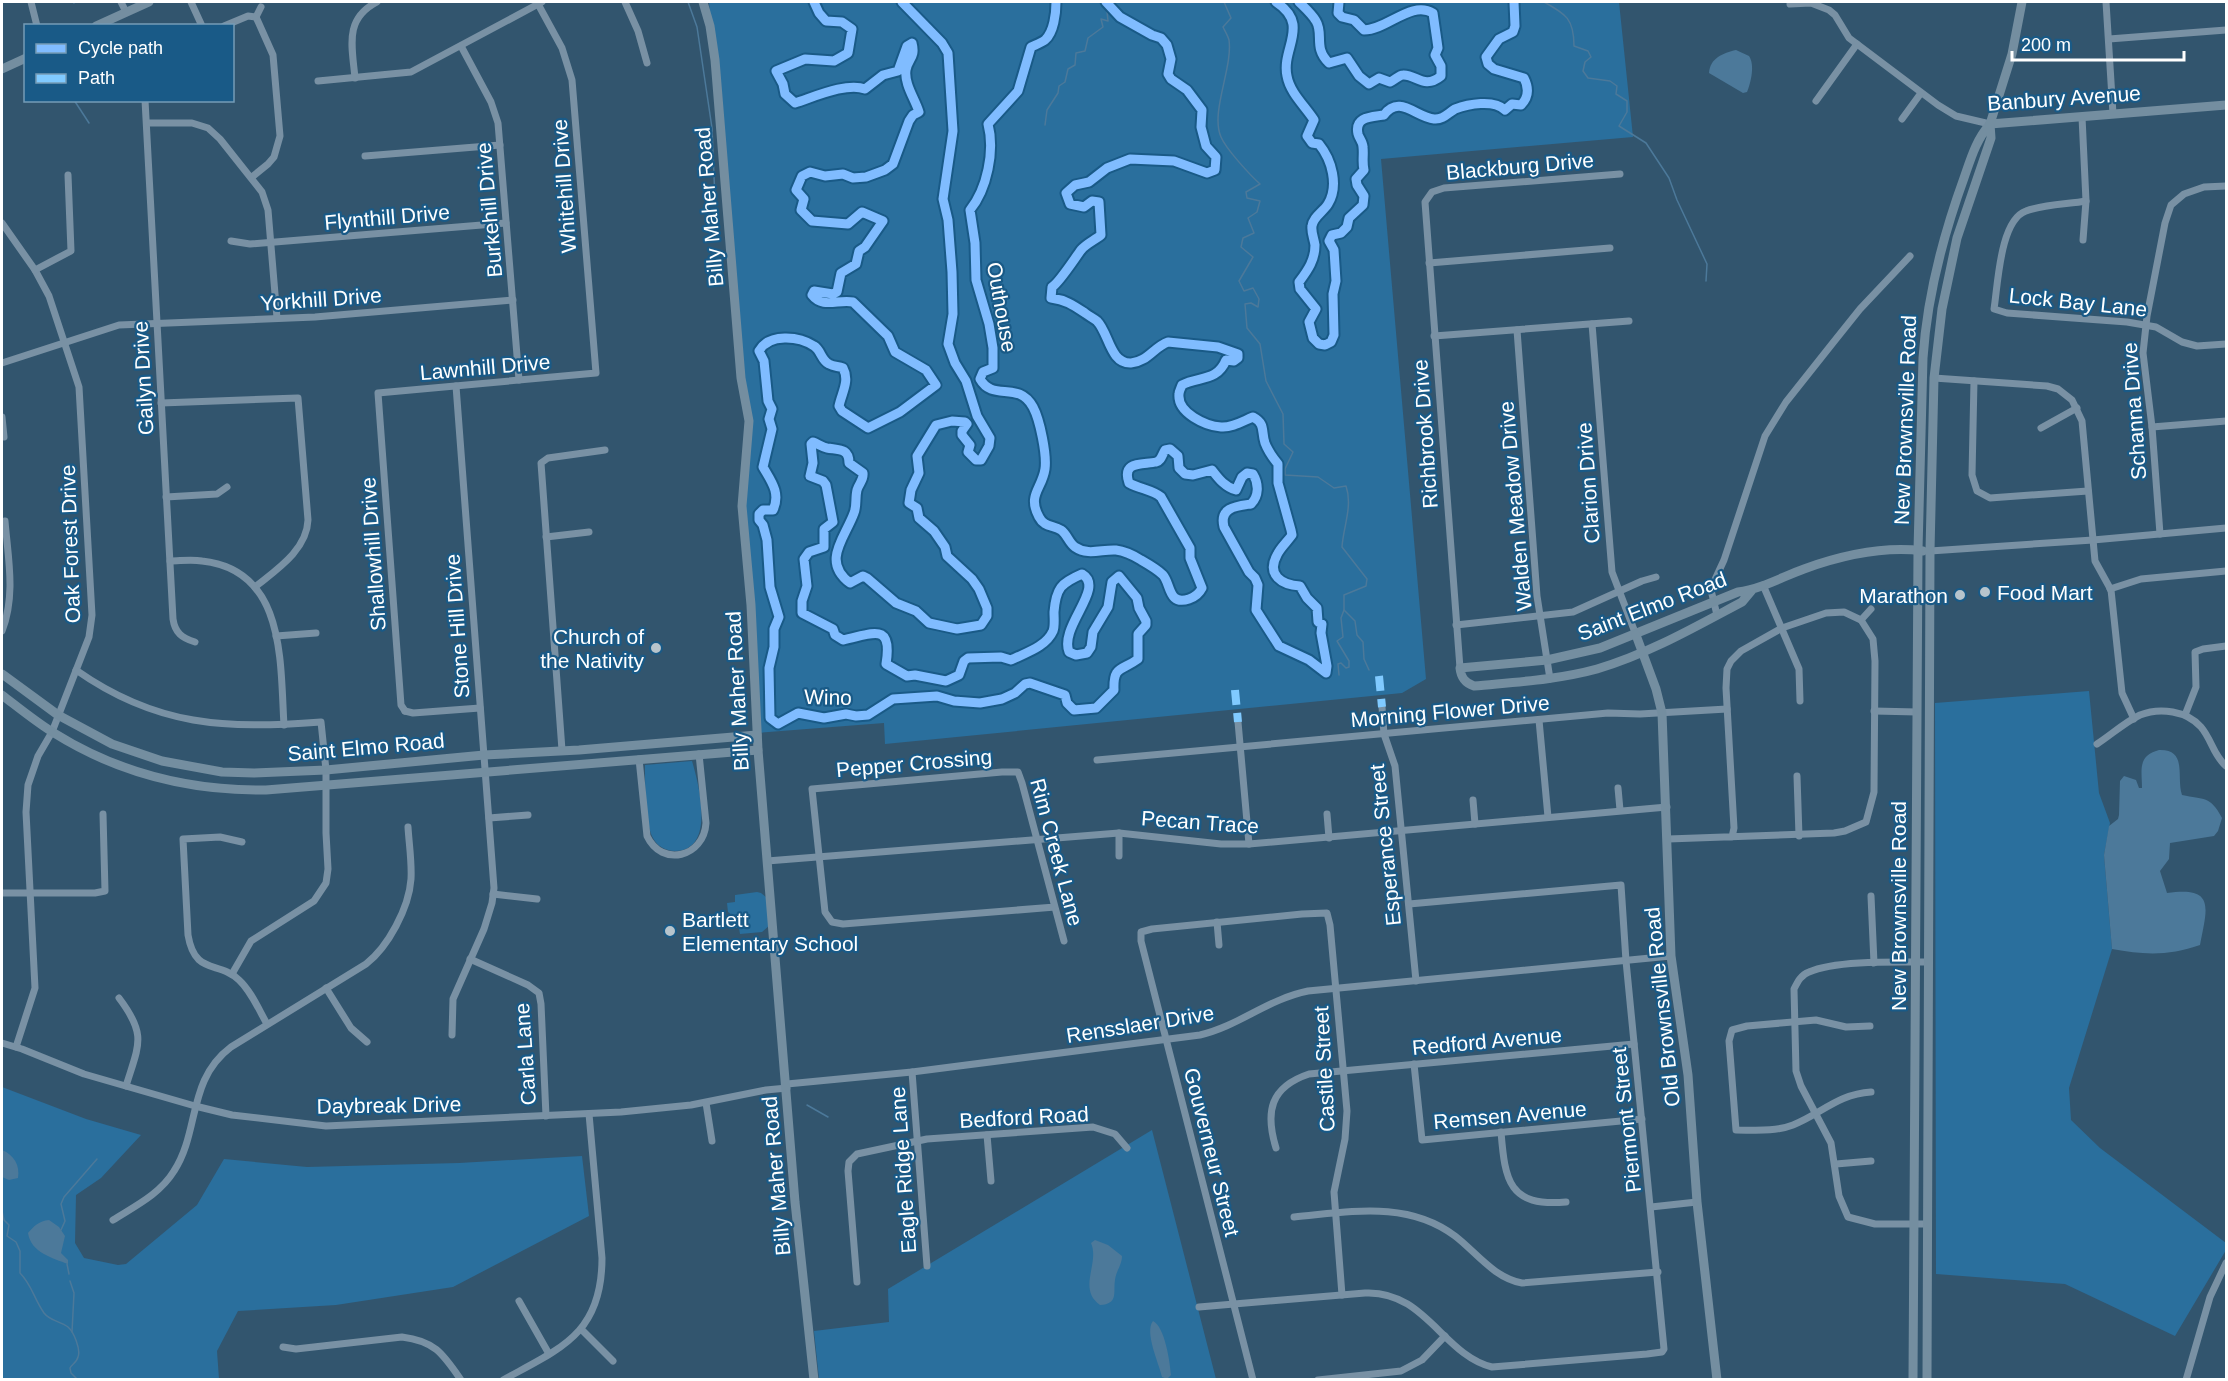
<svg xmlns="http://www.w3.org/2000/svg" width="2228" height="1381" viewBox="0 0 2228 1381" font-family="Arial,sans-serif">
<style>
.green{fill:#2a6f9d}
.water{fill:#4c799a}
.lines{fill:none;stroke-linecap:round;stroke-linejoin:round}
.stream{stroke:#4c799a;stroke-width:1.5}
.street{stroke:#7991a4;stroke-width:7}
.secondary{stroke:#748ea0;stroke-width:9}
.quiet{stroke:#80caff;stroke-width:8;stroke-dasharray:15 8;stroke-linecap:butt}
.cycleway-casing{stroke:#195a87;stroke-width:13}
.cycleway{stroke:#80bcff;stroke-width:9}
.poi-dot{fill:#b7c4cc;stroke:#195a87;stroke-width:2}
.labels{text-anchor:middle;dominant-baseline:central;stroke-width:4.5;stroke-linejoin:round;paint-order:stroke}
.street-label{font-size:21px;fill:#fff;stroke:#195a87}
.poi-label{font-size:21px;fill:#fff;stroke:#195a87;text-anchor:start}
</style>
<rect width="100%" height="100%" fill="#32556e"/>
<!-- green -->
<g class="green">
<path d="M709,2H1619L1633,137L1381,159L1426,679L1402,693L885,744L884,723L757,733L743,498L749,427Z"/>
<path d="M2089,691L2099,793L2110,823L2104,855L2112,949L2069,1088L2071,1120L2100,1148L2226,1243V1250L2175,1336L2065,1284L1936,1274L1935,703Z"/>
<path d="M692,761C699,785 716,850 675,851C666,851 657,846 653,838C645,824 645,782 645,765Z"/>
<path d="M757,892L761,893L767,898L770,925L762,932L740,934L739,928H730L729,920L733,916L728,912L727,903L735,902V895Z"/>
<path d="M2,1087L86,1119L141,1135L101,1178L76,1195L75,1243L84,1258L118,1265L126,1264L197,1205L224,1159L307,1167L459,1163L582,1156L589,1216L453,1287L336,1305L238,1311L217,1351L219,1379H2Z"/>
<path d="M1152,1130L1216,1379H819L814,1331L889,1322L888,1289Z"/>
</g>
<!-- water -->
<g class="water">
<path d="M1736,50L1749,56C1755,65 1751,82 1747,92L1743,93L1709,73C1710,58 1723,53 1736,50Z"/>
<path d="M2159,750C2188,749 2176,777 2182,795C2204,800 2210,795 2222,818L2218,831L2214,836L2170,843L2169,859L2160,871L2167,893C2216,886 2207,908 2200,945C2169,956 2144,955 2112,949L2104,855L2109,826L2118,819L2119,815L2120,781L2124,776L2136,780L2139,788H2142C2142,770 2137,756 2159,750Z"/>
<path d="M2,1150C14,1155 20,1165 18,1178L9,1180L2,1177Z"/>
<path d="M49,1220L59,1227L65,1236L61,1253L68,1260V1264C53,1258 31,1253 28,1233C34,1226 39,1221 49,1220Z"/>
<path d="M1095,1240L1108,1245L1122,1256C1122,1265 1116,1271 1115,1280C1113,1292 1119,1304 1100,1305C1077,1289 1100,1263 1091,1243Z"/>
<path d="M1153,1321C1165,1327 1170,1362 1171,1375L1167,1379L1162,1377C1159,1363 1144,1332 1153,1321Z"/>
</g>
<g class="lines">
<!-- stream -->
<g class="stream">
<path d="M73,2L74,3"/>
<path d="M688,2L697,27L712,128L715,200"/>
<path d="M1224,2L1231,18L1223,27C1225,31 1228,36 1229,40C1233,68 1210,112 1221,137C1226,149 1250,175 1260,184L1246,192L1247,198L1260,201L1257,212L1248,218L1254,233L1243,238L1241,247L1253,257L1239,281L1244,291L1253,288L1259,299L1258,307L1251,303L1245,304L1247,328L1260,344L1266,381L1283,414L1284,444L1293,452L1285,469V475L1318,477L1334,488L1346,486C1353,506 1343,528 1342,547L1367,579L1366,586L1344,595V610L1355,621L1357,635L1363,642L1364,659L1369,670"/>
<path d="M1544,2C1566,14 1574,19 1574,46L1588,51L1591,57L1585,62L1583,71L1588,78L1610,81L1617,86L1616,94L1627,101V112L1619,126L1646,143L1669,178L1677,200L1707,264L1706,281"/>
<path d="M74,100L89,123"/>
<path d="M1045,125L1047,110L1058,93L1059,86L1065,82L1068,69L1075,65L1076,53L1085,51L1088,38L1103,27L1101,19L1108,21L1106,2"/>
<path d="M716,214L717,229"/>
<path d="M1339,675L1338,664L1341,663L1346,668L1349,667V661L1337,641L1343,637L1341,618L1344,610"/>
<path d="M807,1105L828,1117"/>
<path d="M2,1211L4,1220L9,1225L7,1236L16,1242L20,1251V1273C32,1285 34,1299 44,1313C50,1321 60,1321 68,1327C74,1332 81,1350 78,1357C77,1362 72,1364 70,1368L71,1373L78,1380"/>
<path d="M61,1230L65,1221L61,1204L64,1197L97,1159"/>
<path d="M67,1264L69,1274"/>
<path d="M70,1281L74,1293L72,1332"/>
</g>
<!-- street -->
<g class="street">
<path d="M31,2L37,26"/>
<path d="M121,2L126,12"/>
<path d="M191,2L202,26"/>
<path d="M625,2L638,31L647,63"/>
<path d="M2106,2L2113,114"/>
<path d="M1790,4L1811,3L1829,10L1835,15L1849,38L1938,105L1956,116L1990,124"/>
<path d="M256,17L261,7"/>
<path d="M224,26L248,16L256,17"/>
<path d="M2109,39L2226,30"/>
<path d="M461,46L491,102L498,123L519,380"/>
<path d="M355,78C352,46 344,19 377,2"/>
<path d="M318,81L411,72L542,2"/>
<path d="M145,100L173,619C175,633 182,638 195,642"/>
<path d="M1816,101L1857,44"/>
<path d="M2082,117L2086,201L2083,240"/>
<path d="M1902,119L1921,93"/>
<path d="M147,123H192L208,128L220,139L262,192L268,210L277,318"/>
<path d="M365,156L500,145"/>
<path d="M252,177L268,164L274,157L280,136L273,55L256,17"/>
<path d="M2086,201C2069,204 2041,205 2026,211C2000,220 1998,284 1994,309L2007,313L2127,322L2156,327L2182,342L2197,346L2226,344"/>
<path d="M2,223L35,270L49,296L79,387L92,615L89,637L52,732L38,756L28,785L26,812L35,988L16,1047"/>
<path d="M231,241L250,244L506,223"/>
<path d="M1429,263L1610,248"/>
<path d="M35,270L71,251L68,175"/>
<path d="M1592,324L1612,572L1636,635"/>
<path d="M1517,330L1537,596L1550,679"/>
<path d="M1434,336L1629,321"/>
<path d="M2,363L119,325L315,317L513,300"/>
<path d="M1934,378L2047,386L2058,389L2072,400L2082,421L2095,561L2111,590L2122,693L2134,719"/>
<path d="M1974,381L1972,475L1977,491L1990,498L2088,491"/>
<path d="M161,403L298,398L308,520C307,550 276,570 255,587"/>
<path d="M2,417L4,437"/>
<path d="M2152,427L2226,421"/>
<path d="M2041,428L2077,408"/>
<path d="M166,497L217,494L227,487"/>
<path d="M2160,534L2152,427L2143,353L2147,316L2165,223L2171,205L2184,194L2204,187L2226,186"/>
<path d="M546,537L589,532"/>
<path d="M1930,551L2093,540L2226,528"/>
<path d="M170,561C180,561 191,559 202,561C286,570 280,662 284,725"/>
<path d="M1763,585L1799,669L1800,701"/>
<path d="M2110,589L2141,579L2226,571"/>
<path d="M1717,615L1711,590L1712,586L1724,560L1765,436L1786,402L1832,344L1860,309L1910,256"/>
<path d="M1861,620L1871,609"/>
<path d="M1456,625L1573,612L1642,581L1656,577"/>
<path d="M2,631C16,595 8,558 5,521"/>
<path d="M276,636L316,633"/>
<path d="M1460,668L1425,202L1432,192L1444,188L1620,174"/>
<path d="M76,670C157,727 226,729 321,722L326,770V833L328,869L326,883L314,901L251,941L232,974"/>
<path d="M1382,707L1384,734L1395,766L1416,981"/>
<path d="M405,711L401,705L378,393L596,373L572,80L562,48L538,4"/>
<path d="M405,711L413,713L480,708"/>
<path d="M1874,711L1917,712"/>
<path d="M2185,715L2196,687L2195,652L2203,649L2226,646"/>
<path d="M1539,720L1548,817"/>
<path d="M1238,722L1249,844"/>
<path d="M2097,744C2111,735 2125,722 2140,715C2160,707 2187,711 2201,727C2212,740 2213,755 2226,766"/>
<path d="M562,750L541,463L548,458L605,450"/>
<path d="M639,759L647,836C662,868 704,857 706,823L699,754"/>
<path d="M1097,760L1608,713L1640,714L1727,709"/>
<path d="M1797,776L1799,836"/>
<path d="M1618,788L1620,810"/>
<path d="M1473,800L1475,824"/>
<path d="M1327,814L1329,838"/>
<path d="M489,818L528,815"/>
<path d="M1119,833V856"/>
<path d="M1668,839L1834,833L1845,831L1866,822L1874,792L1875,661L1873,639L1861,620L1844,612L1826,613L1782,628L1741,651L1731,661L1727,669L1726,688L1734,828L1732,837"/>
<path d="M242,842L220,837L183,839L188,935C195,976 218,960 239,980C251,991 259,1010 267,1024"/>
<path d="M767,861L1119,833L1221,844H1249L1667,807"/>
<path d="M2,893H95L105,891L103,814"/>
<path d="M493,894L537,899"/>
<path d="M1871,896L1874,963"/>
<path d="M1055,907L843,924L832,922L825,912L812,789L1002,772H1018L1022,783L1064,941"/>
<path d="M1217,922L1219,945"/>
<path d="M470,959L528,985L539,993L541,1004L546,1116"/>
<path d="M326,988L351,1028L367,1042"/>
<path d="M119,998C147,1035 139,1044 126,1086"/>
<path d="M1870,1026L1846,1027L1816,1020L1747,1026L1732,1030L1729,1041L1736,1130C1754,1130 1775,1132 1793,1125C1821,1114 1838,1094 1871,1092"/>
<path d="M452,1035L453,999L484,929L492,903L494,888L456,386"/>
<path d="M2,1043L22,1049L84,1074L195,1106L232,1115L326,1126L621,1112L691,1105L766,1090L787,1088"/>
<path d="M1414,1064L1422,1140L1642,1119"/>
<path d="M912,1072L927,1266"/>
<path d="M787,1084L912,1072L1200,1035C1239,1026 1268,999 1308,991L1671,956"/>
<path d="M706,1103L712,1141"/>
<path d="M1501,1132C1505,1181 1509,1207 1566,1202"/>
<path d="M987,1135L991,1181"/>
<path d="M1276,1148C1265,1112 1270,1087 1309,1074L1634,1044"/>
<path d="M1836,1164L1871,1161"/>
<path d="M1651,1207L1697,1202"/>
<path d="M1294,1217C1350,1212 1407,1200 1455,1236C1476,1252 1494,1278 1522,1283L1658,1272"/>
<path d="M113,1220C135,1206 160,1194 174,1171C200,1131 187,1080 231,1047L366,964C388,947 409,908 411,879C412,862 409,844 408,827"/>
<path d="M1927,1224H1875L1848,1217L1839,1196L1831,1143L1801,1086L1796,1071L1794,989C1798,981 1801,975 1809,972C1835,960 1898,962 1928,962"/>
<path d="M857,1282L848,1171L849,1162L857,1154L927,1139L1093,1127L1115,1134L1127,1148"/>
<path d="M519,1301L549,1354"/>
<path d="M1199,1307L1365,1293C1425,1290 1443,1355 1492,1367L1647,1354L1662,1352L1664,1349L1626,961L1621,885L1409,904"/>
<path d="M582,1330L613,1361"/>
<path d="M283,1347L296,1349L402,1337C435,1341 443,1354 461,1380"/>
<path d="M503,1380C561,1348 602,1334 602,1258L589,1114"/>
<path d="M1253,1380L1141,941V932L1152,929L1302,914L1327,913L1330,925L1347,1111L1345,1139L1334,1192L1342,1295"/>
<path d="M1318,1380L1401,1371L1422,1360L1445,1336"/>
<path d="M2186,1380L2210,1297L2226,1263"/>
</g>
<!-- secondary -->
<g class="secondary">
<path d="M703,2L710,26L715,60L741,378L749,421L742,506L751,605L758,750L795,1202L814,1380"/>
<path d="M96,26L149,2"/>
<path d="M2,69L26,58"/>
<path d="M1990,124L2226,105"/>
<path d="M1752,590L1742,602C1695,627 1648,654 1597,669C1557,680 1515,682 1474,686C1465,683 1461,678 1460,668L1547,660L1600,648L1738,592C1761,589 1782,577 1804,569C1840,556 1884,546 1923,551"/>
<path d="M1636,635L1656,689L1662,713L1671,956L1688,1075L1697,1202L1717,1380"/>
<path d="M2,674L58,715L112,744L162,761L222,772L254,773L326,770L484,755L579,750L757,735"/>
<path d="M2,695C19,708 36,722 54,733C118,773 190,791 266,790L758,750"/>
<path d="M1913,1380L1918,550L1923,358C1927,295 1943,236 1964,178C1971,158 1976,140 1990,124"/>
<path d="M1927,1380L1930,551L1934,378L1942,309L1957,238L1991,138L1990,124L2012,54L2022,2"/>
</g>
<!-- quiet -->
<g class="quiet">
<path d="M1379,676L1382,707"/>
<path d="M1235,690L1238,722"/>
</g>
<!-- cycleway casing -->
<g class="cycleway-casing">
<g id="cycleway">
<path d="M814,2L819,13L826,21L842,22L852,29L848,53L834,61L805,59L776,71L783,84L785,94L795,103C814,97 847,82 865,89L883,75L898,71L907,46L912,43C916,58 908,58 906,70C904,84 915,99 919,112L913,115L909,121L893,164L885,170L866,177L853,178L843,174L825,176L810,172L802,176L796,190L804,199L801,210L812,221L848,224L862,212L883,221L865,247L859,251L856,264L841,273L837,292L833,294L814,291L812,295C823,309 838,299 853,302L888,336L895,352L926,370L936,385L900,412L868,428L842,411L839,406C842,392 850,381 843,368C838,366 834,367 829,364C821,360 821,350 814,346C799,336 769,333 759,351L764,361L768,401L772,409L769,419L772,429L763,467C771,481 781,493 773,510H763L759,514V520L763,525L767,540L770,587L779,617L774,629V647L769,668L770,718L778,724L798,713L824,718L846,714L856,716L868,715L893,699L937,696L954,701L980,703L1002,699L1015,693L1025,684L1030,683L1065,695L1067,703L1074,710L1096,708L1114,690C1113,665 1122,671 1138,659V634L1146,625V621L1139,608L1137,598L1119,576L1112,582L1108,607L1093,632L1091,647L1087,653L1076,655L1069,652C1059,626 1106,588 1082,574C1061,583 1056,588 1054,612C1054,618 1055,626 1053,631C1046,647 1025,653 1011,660L1001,657L968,658L964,661L959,675L946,681L915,675L907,676L886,664C893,621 872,634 843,640L835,635L833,629L802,613V601L807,586L804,559L809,552L824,547V529L833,522L826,485L823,481L810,476L813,463L811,444L813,442C818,444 822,447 827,448C839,450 849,448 849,463L863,473C864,480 859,483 857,490C855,498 857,506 854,513C845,538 821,561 850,583L863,576L867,578L896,603L916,611L929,623L957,629L981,625L987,616V608L979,589L972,579L947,556L945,547L934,531L919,518L917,508L909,503L911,490L919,473L917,456L936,425L952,421L965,422L967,424L962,431V435L970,445L968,452L976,460H981L989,446L990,438L977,416L966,381L955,363L948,344L953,314L952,272L948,220L943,199L953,131L948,53L942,43L902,2"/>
<path d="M1056,2C1056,13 1054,32 1045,40C1041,43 1035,45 1031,47L1018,91L988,124C995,151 987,189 970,210L975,243L976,280L989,324L993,348V368L983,372L980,379C993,402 1018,380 1033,407C1040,420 1047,455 1045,469C1042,489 1027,495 1039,517C1044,527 1053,525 1061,530C1067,534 1069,543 1075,547C1088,556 1102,549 1116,550C1125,551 1133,555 1141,560C1148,564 1158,570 1163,575C1171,584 1168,606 1189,599C1195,597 1199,594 1202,588L1190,558V548L1161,497C1153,490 1140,489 1129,483C1121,460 1144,465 1156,462C1161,461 1162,455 1165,450L1170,449L1178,456L1179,468L1185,474L1193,475L1212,470C1219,479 1225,487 1236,490L1242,477L1247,473L1253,474C1259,484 1259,496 1251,504C1237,506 1219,507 1224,527L1249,572L1255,578L1258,585L1256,610L1279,646L1309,660L1326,673L1327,666L1321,633L1322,624L1318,622L1317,608L1307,598L1300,586C1282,585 1266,575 1277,555C1280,548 1287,542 1292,535L1291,530L1278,483V464C1273,458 1268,451 1265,443C1261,431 1266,424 1253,417C1243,421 1232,428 1221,427C1206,426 1177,413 1179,394C1179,391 1181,388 1182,385C1199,376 1217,382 1226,360L1234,361L1238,358V354L1218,347L1168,342C1154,347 1147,362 1131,363C1110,364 1109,333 1097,321C1093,318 1089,316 1085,313C1073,305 1066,300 1051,298L1052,287C1059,283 1075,258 1081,250C1086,244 1095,240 1101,235L1099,202L1092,201L1084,207L1070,204L1066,193L1075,185L1089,182L1107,168L1130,159L1174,161L1207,173L1215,170L1216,157L1206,146L1201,127L1202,110L1187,90L1171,79L1168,74L1171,59L1167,45L1161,38L1152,35L1120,17L1106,2"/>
<path d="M1276,2C1311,25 1281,48 1287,76C1290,93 1305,106 1314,120L1307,136L1312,143L1319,144C1332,160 1339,186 1328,204C1323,212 1313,217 1312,226C1311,232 1314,238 1315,245C1315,260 1308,270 1299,282L1300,289L1316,309L1309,322L1313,338L1319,344L1325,345L1331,342L1334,335L1333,294L1336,281L1334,250L1329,241L1332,235L1341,233L1347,227L1349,218L1363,205L1364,196L1357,185L1356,179L1364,170C1362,162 1364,155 1363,147C1363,142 1359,138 1358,134C1354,116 1373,117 1384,115C1399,94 1416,117 1434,119C1443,120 1448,113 1455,109C1468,104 1494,99 1505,110L1512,104L1521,105C1529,97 1529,88 1524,78L1494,69L1488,64L1486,57L1499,39L1513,32L1515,26L1514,2"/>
<path d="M1299,2C1304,7 1312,14 1316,21C1324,34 1313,48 1329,63L1347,58L1359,76L1369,84L1379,78L1390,82C1395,80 1399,75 1403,75C1416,74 1424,90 1441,76V66L1435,55L1438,48L1433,13C1411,0 1387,30 1364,30L1354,20L1342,17L1338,13L1339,2"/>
</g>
</g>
<!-- cycleway -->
<use href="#cycleway" class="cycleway"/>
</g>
<!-- markers -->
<g class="poi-dot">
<circle cx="1985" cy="592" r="6"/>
<circle cx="1960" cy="595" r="6"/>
<circle cx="656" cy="648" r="6"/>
<circle cx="670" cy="931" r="6"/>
</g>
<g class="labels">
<!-- street labels -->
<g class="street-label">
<text transform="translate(2064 98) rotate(-4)">Banbury Avenue</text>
<text transform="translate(1520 166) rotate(-5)">Blackburg Drive</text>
<text transform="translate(564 186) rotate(-94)">Whitehill Drive</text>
<text transform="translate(709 207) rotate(-95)">Billy Maher Road</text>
<text transform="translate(489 210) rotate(-95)">Burkehill Drive</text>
<text transform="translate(387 217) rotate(-5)">Flynthill Drive</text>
<text transform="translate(321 299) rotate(-4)">Yorkhill Drive</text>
<text transform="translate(2078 302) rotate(6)">Lock Bay Lane</text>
<text transform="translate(1002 307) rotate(80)">Outhouse</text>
<text transform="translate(485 367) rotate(-5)">Lawnhill Drive</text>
<text transform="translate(143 378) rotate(-93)">Gailyn Drive</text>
<text transform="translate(2134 411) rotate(-94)">Schanna Drive</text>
<text transform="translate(1905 420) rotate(-88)">New Brownsville Road</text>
<text transform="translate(1425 434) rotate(-94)">Richbrook Drive</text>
<text transform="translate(1588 483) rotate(-94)">Clarion Drive</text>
<text transform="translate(1515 506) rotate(-95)">Walden Meadow Drive</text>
<text transform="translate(70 544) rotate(-92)">Oak Forest Drive</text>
<text transform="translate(373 554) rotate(-94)">Shallowhill Drive</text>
<text transform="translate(1652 606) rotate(-21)">Saint Elmo Road</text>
<text transform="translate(457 626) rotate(-94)">Stone Hill Drive</text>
<text transform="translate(737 691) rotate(-93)">Billy Maher Road</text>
<text transform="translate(828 697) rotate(1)">Wino</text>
<text transform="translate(1450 711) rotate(-5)">Morning Flower Drive</text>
<text transform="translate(366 747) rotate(-5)">Saint Elmo Road</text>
<text transform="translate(914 763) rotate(-5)">Pepper Crossing</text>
<text transform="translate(1200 822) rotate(4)">Pecan Trace</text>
<text transform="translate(1385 845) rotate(-96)">Esperance Street</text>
<text transform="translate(1057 852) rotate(75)">Rim Creek Lane</text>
<text transform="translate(1898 906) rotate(-90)">New Brownsville Road</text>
<text transform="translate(1662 1007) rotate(-96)">Old Brownsville Road</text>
<text transform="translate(1140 1024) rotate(-9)">Rensslaer Drive</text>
<text transform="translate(1487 1041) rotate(-5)">Redford Avenue</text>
<text transform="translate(525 1054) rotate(-94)">Carla Lane</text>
<text transform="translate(1324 1069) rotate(-93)">Castile Street</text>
<text transform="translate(389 1105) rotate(-1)">Daybreak Drive</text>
<text transform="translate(1510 1115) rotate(-5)">Remsen Avenue</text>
<text transform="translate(1024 1117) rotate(-3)">Bedford Road</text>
<text transform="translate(1626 1120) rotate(-96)">Piermont Street</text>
<text transform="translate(1212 1152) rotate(76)">Gouverneur Street</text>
<text transform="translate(903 1170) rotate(-94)">Eagle Ridge Lane</text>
<text transform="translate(776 1176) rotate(-95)">Billy Maher Road</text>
</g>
<!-- poi labels -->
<g class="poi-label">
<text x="1997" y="592">Food Mart</text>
<text x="1948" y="595" text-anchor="end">Marathon</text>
<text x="644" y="636" text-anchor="end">Church of<tspan x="644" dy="24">the Nativity</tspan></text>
<text x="682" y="919">Bartlett<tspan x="682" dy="24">Elementary School</tspan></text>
</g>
</g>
<!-- border -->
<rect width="2228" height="1381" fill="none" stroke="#ffffff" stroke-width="6"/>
<!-- legend -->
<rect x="24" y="24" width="210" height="78" fill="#195a87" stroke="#759cb7" stroke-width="1.5"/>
<rect x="36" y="44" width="30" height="9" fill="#80bcff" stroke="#759cb7" stroke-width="1.5"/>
<text x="78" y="54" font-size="18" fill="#ffffff">Cycle path</text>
<rect x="36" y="74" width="30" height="9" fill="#80caff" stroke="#759cb7" stroke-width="1.5"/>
<text x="78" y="84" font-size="18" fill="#ffffff">Path</text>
<!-- scale -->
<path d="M2012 51v9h172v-9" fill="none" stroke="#ffffff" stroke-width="3"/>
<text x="2021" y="51" font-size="18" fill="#ffffff" stroke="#195a87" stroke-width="4.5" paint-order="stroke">200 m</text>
</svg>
